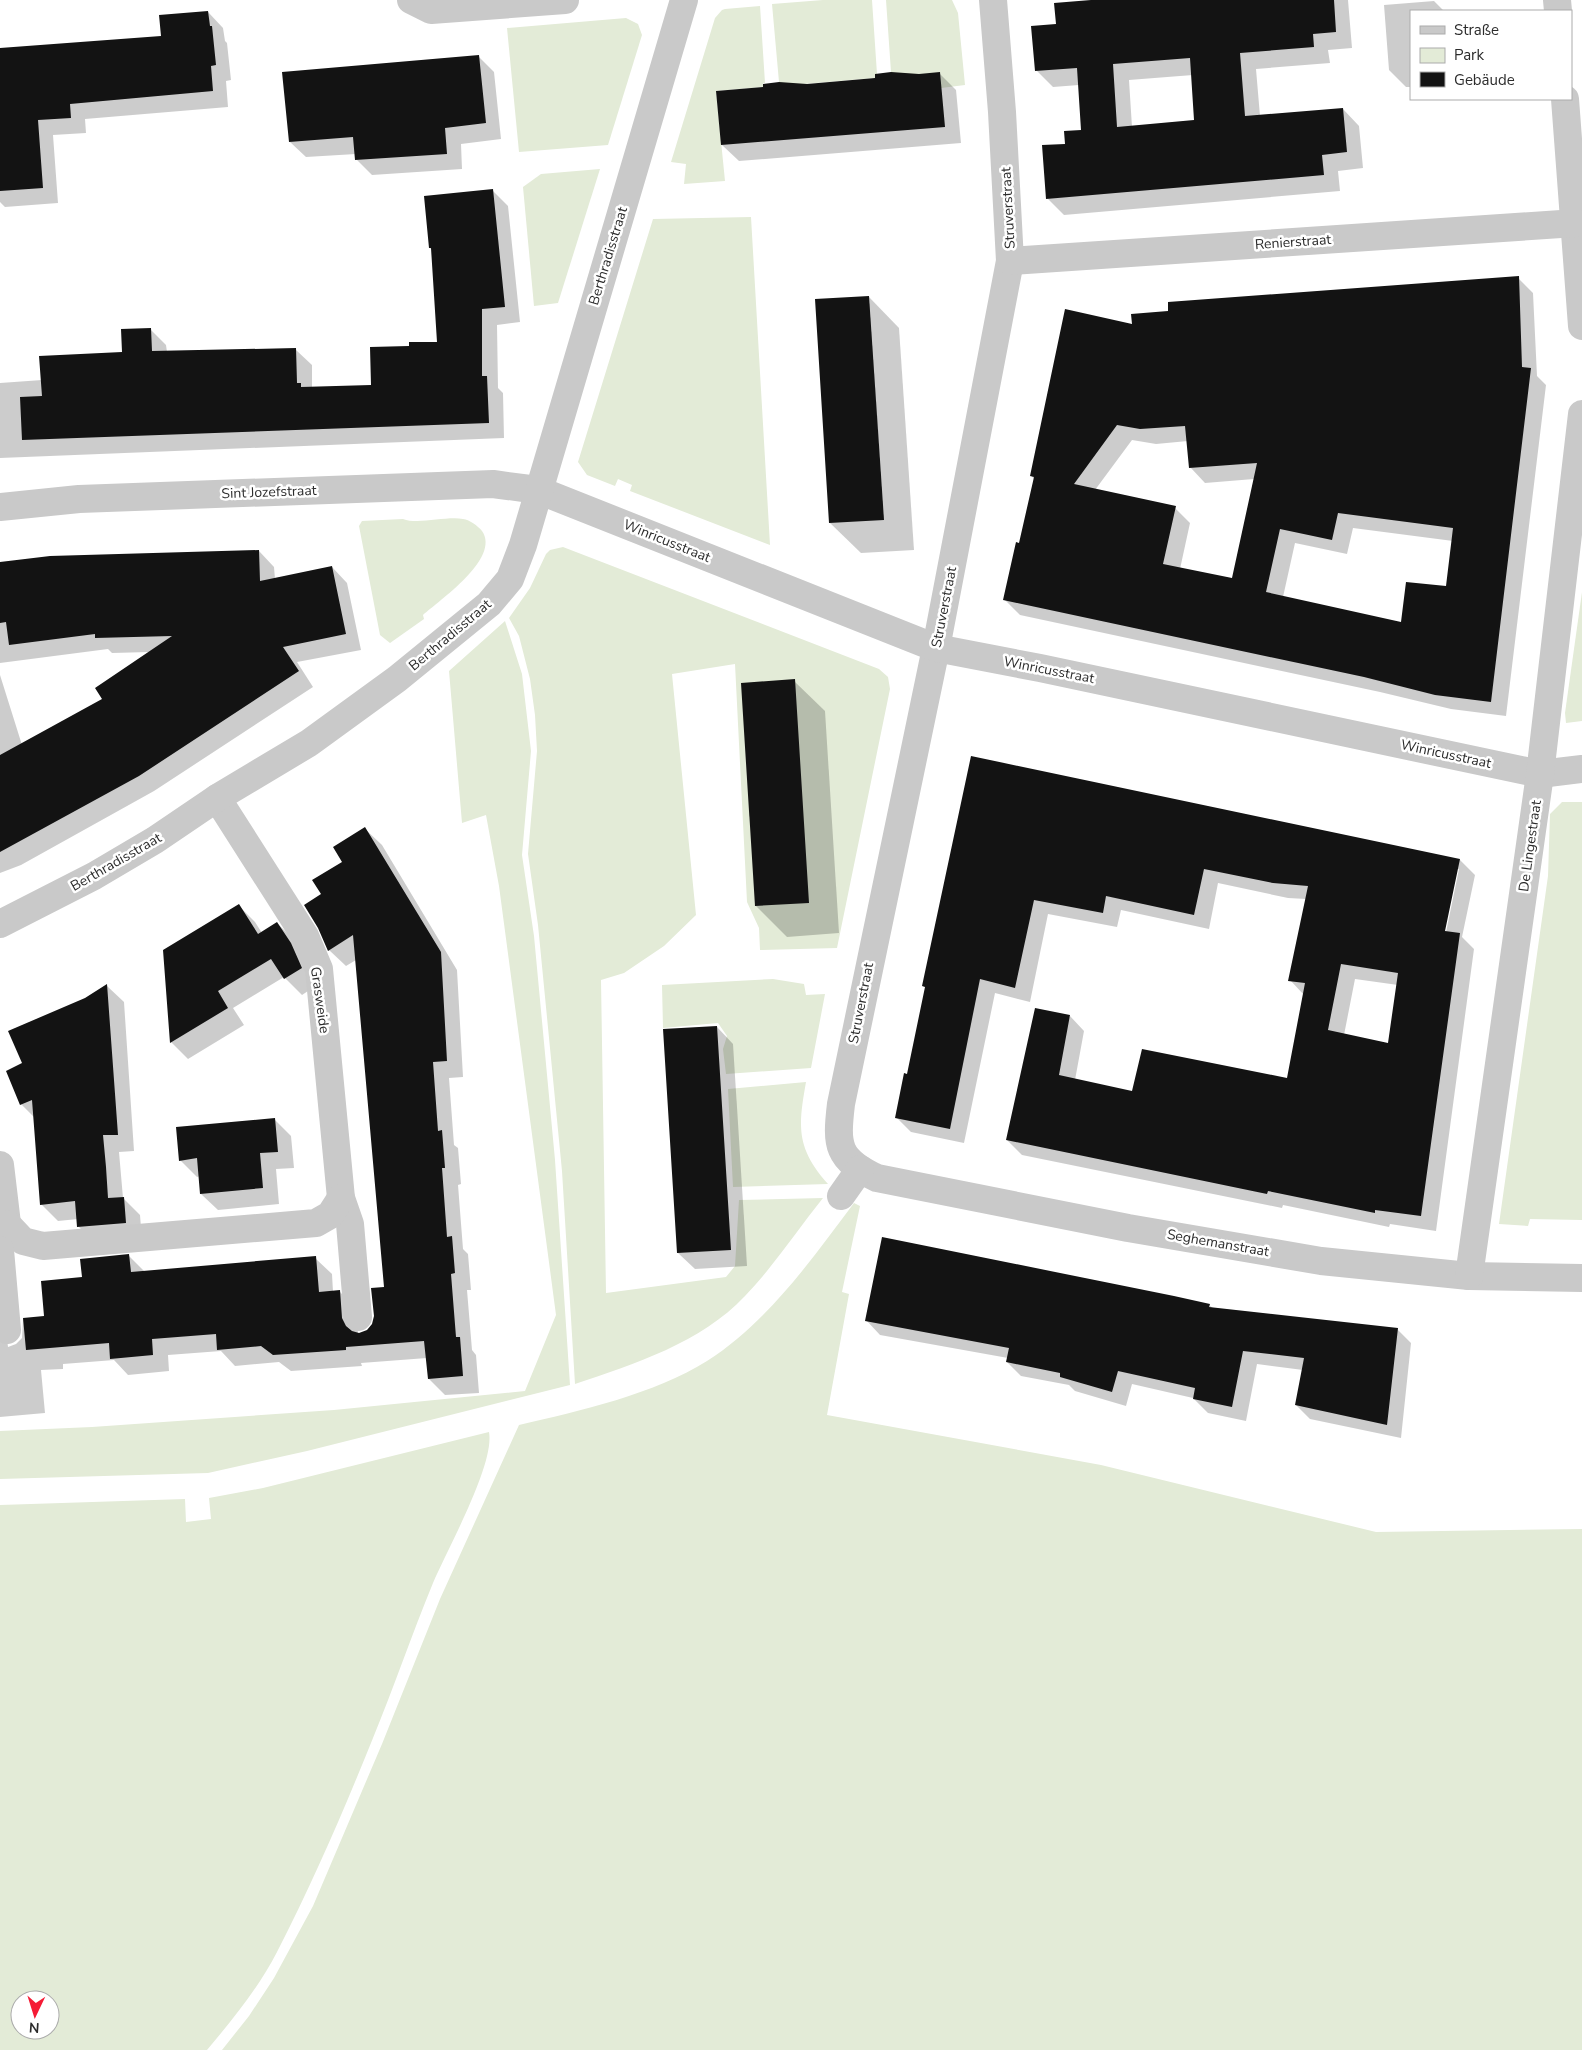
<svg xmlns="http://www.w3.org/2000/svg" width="1582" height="2050" viewBox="0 0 1582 2050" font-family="'Nunito Sans',sans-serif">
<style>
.green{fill:#e3ebd7;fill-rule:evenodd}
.shadow{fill:#0003;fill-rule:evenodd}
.building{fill:#131313;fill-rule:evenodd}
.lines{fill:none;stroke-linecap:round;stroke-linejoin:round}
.minor{stroke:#c9c9c9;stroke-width:28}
.labels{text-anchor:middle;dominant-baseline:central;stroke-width:5;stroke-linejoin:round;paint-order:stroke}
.street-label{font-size:14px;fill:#2c2c2c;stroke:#fff}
</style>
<rect width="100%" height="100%" fill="#fff"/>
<!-- green -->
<g class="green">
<path d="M823,0H872L877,74L875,78L781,86V82H779L772,4Z"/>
<path d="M886,0H952L958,13L965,85L941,88L940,73L893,76L891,72Z"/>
<path d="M760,6L765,83H763V87L716,91L725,181L684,184L686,164L671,162L715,18L722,10L725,9Z"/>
<path d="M626,18L638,24L642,35L608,145L519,152L507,28Z"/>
<path d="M600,169L558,303L534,306L523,187L541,174Z"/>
<path d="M751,217L770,545L630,491L632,485L618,479L615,486L587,475L578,462L653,219Z"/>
<path d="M403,519C418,525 446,516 463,519C470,520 478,526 482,531C501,558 440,600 423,615L424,619L390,643L380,635L359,526L362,521Z"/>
<path d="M563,547L879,669L888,677L890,689L837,948L760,950L759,928L747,902L735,664L672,674L696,915L664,946L624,973L601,980L606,1293L726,1277L735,1266L739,1200L823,1198C797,1230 774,1266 745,1296C701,1343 634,1364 575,1384L562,1171L538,925L528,854L537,751L535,715L530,679L519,636L509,618L530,588L546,554L550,550Z"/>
<path d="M1582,592V721L1566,723L1565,713Z"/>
<path d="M505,621L522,674L531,751L522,855L534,936L555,1160L570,1385L307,1451L208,1473L0,1479V1431L92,1427L334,1410L525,1391L556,1315L499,886L486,815L462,823L449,671Z"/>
<path d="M1562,802H1582V1220L1530,1219L1528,1226L1499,1224L1548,876L1550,814Z"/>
<path d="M773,979L804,984L806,995L825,994L811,1068L726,1074L723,1049L727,1036L718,1023L663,1028L662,985Z"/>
<path d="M806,1082C798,1127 796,1148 828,1184L733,1187L728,1089Z"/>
<path d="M854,1203L860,1206L842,1292L849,1294L827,1415L1101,1465L1376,1532L1582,1529V2050H222L249,2016L274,1978L313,1906L382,1744L440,1599L519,1425C580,1411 654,1394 707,1361C767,1323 812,1259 854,1203Z"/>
<path d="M489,1432C495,1464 447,1550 433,1583C412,1634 394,1687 373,1738C344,1810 313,1882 277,1952C259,1987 233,2019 207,2050H0V1505L185,1499L186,1522L211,1519L209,1498L263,1488ZM20,2000H50V2030H20Z"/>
</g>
<!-- shadow -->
<g class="shadow">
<path d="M1108,0H1348L1352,48L1328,50L1330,63L1256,69L1260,116L1343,109L1359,126L1363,168L1338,171L1340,191L1064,215L1048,199L1067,145L1082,131L1079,85L1053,87L1037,71L1057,25ZM1193,75L1196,121L1132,127L1129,80Z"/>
<path d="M1434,1L1444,11H1411V87H1406L1389,70L1384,5Z"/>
<path d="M208,12L223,28L225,41L227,43L231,80L226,81L228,107L85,119L86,133L53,135L58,203L5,207L0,202V49L162,37Z"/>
<path d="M478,56L494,72L501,139L461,144L462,169L372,175L356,159V154L306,157L290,142Z"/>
<path d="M940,74L956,90L961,143L739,161L722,145L807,85Z"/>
<path d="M492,190L508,206L520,322L497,325L498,388L503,393L504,438L0,458V383L42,380L123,354L150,329L166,345L167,352L296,350L312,365V388L372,386L410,348L438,343L432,250L430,248Z"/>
<path d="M1518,278L1533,293L1537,376L1546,385L1506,716L1451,709L1380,692L1020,615L1005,600L1020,544L1034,479L1031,475L1133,325ZM1132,440L1156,444L1188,441L1190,467L1205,483L1254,479L1233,580L1180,569L1190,523L1175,508L1095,490ZM1353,528L1453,541L1447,588L1402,624L1283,597L1295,543L1347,554Z"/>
<path d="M869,297L899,328L914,550L861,553L830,523Z"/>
<path d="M259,551L274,567L275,579L332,567L347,583L361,650L297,662L313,687L154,791L21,865L0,873V675L22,745L104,700L150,652L112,653L108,649L0,663V564Z"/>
<path d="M794,681L825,711L839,933L787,937L756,906Z"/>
<path d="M972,757L1460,860L1475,875L1462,937L1474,949L1436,1231L1390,1224L1389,1227L1283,1205L1282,1208L1022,1155L1007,1140L1070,1016L1084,1031L1075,1080L1133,1092L1288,1079L1304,995L1290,980L1306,899L1288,898L1218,883L1209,929L1121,910L1117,927L1048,914L1030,1002L995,993L964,1143L911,1132L896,1117L908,1075ZM1457,869H1459L1445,937H1443ZM1355,979L1398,985L1390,1045L1344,1035Z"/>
<path d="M365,829L382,845L457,970L463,1077L449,1078L454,1145L458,1148L461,1184L458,1185L463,1249L468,1254L471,1290H467L472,1350L476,1355L479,1393L445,1395L429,1379L427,1358L361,1363L362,1366L291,1371L279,1362L235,1366L221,1351L168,1355L169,1371L128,1375L114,1360L63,1364V1369L41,1370L45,1413L0,1417V1332L7,1338L8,1347L16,1344L22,1338L23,1319L45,1317L83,1279L129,1256L145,1272L315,1258L332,1274L333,1292H340L356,1308L358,1334L367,1331L373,1325L385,1288L356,960L346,966L329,950L322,894Z"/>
<path d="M239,906L255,922L262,933L277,923L294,940L317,985L302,995L284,977L233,1008L244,1025L188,1059L171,1042L164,950Z"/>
<path d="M107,986L124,1002L134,1151L119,1152L123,1198L140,1215L142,1240L95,1243L79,1227L78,1219L58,1221L41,1204L34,1117L21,1104L24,1064L86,999Z"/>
<path d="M717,1027L733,1044L747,1266L695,1269L678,1253Z"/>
<path d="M275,1120L291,1136L294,1168L276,1169L279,1204L218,1210L201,1194L200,1176L197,1177L180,1160Z"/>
<path d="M1209,1305L1214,1309L1397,1329L1411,1343L1401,1438L1310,1419L1296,1405L1303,1370L1257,1364L1246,1421L1208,1413L1193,1398L1132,1384L1126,1406L1075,1391L1069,1385L1021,1376L1007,1362L1008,1358L880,1335L866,1320Z"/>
</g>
<!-- building -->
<g class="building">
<path d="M1091,0H1334L1336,32L1313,34L1314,47L1240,53L1245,116L1343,108L1347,152L1322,155L1324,175L1046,199L1042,145L1065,144L1064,131L1081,130L1077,68L1035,71L1031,26L1056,24L1054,3ZM1190,58L1194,120L1117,127L1113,64Z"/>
<path d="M208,11L210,26H212L216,65L211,66L213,91L70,104L71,118L38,120L43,188L0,191V48L161,36L159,15Z"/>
<path d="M479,55L486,123L445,128L447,154L355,160L353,137L289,142L282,72Z"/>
<path d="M891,72L919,74L940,72L945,127L721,145L716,91L763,87V84L779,82L807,84L875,78V74Z"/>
<path d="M493,189L505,307L482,309V376H487L489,423L22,440L20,397L42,396L39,356L122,352L121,329L151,328L152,351L296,348L297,383H301V387L371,385L370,347L409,346V342H437L431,248H429L424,196Z"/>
<path d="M1519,276L1522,367L1531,368L1491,702L1435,695L1364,677L1003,600L1016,542L1019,543L1034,477L1030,476L1065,309L1132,324L1131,314L1168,311V302ZM1117,425L1140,429L1185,426L1189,468L1257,463L1232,578L1163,564L1176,506L1074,484ZM1338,513L1453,528L1446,586L1406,582L1401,622L1266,592L1280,529L1332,540Z"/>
<path d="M869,296L884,520L829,523L815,299Z"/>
<path d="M259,550L260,581L332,566L346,634L283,647L299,671L139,776L0,852V755L102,699L95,688L172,636L95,638V634L9,645L6,622L0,623V562L50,556Z"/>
<path d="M795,679L809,903L755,906L741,683Z"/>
<path d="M971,756L1460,859L1445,931L1460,933L1421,1216L1375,1210V1213L1268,1191L1267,1194L1006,1140L1035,1008L1070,1015L1059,1075L1132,1091L1142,1049L1287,1078L1305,983L1288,981L1308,886L1273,883L1204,869L1194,915L1106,896L1103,913L1034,900L1015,988L980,979L950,1129L895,1118L904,1073L907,1074L925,987L922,986ZM1341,964L1398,973L1388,1043L1328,1030Z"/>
<path d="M365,827L441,952L447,1061L433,1062L438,1131L442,1130L445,1168H442L447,1237L452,1236L455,1273L451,1274L456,1337H460L463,1376L428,1379L424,1341L346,1347V1350L273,1355L261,1346L217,1350L216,1334L152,1339L153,1355L110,1359L109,1343L26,1350L23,1318L44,1316L41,1281L82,1277L80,1259L129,1254L131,1272L316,1256L319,1292L340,1290L342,1318L346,1326L352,1331L359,1333L367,1330L372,1324L374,1316L371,1288L384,1287L353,935L328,951L318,928L304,905L321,894L312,880L342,862L333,847Z"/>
<path d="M239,904L258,934L277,922L291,943L302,968L284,979L271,959L218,991L228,1008L170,1043L163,950Z"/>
<path d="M107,984L118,1135H103L106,1167L108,1198L124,1197L126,1223L77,1227L75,1201L40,1205L32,1100L20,1105L6,1071L22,1063L8,1031L85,998Z"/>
<path d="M717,1026L731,1250L677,1253L663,1029Z"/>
<path d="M275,1118L278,1152L260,1153L263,1188L200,1194L197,1158L179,1161L176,1127Z"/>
<path d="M882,1237L1174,1296L1210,1304L1209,1307L1398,1328L1387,1425L1295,1405L1304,1358L1243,1351L1232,1407L1193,1399L1195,1388L1118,1371L1112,1392L1060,1377V1373L1006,1362L1009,1348L865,1321Z"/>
</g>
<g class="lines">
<!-- minor -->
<g class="minor">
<path d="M411,0L431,10L565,0"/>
<path d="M993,0L1002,112L1010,261L936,648L841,1104C836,1146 837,1159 877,1178L1128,1228L1321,1261L1469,1276L1582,1278"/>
<path d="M1557,0L1558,11"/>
<path d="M1565,99L1582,326"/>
<path d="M1010,261L1576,223"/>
<path d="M0,507L79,499L493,484L538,490L936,648L1040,668L1540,774L1582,769"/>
<path d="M217,798L305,936L319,969L341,1198L350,1224L358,1317"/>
<path d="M0,924L94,876L155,840L217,798L309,743L397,679L489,604L510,579L523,545L684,0"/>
<path d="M0,1165L7,1224L0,1245"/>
<path d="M841,1196L860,1169"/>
<path d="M7,1224L23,1241L43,1246L316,1223L330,1215L341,1198"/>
<path d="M0,1250L7,1330"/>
<path d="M1469,1276L1540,774L1582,414"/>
</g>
</g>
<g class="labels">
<!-- street labels -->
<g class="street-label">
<text transform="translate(1008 208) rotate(-93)">Struverstraat</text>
<text transform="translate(1293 242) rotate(-4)">Renierstraat</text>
<text transform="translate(608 256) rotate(-73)">Berthradisstraat</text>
<text transform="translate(269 492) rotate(-2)">Sint Jozefstraat</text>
<text transform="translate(667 541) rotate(22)">Winricusstraat</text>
<text transform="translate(944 607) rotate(-79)">Struverstraat</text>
<text transform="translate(450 635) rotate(-40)">Berthradisstraat</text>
<text transform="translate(1049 670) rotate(11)">Winricusstraat</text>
<text transform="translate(1446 754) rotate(12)">Winricusstraat</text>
<text transform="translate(1530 846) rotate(-82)">De Lingestraat</text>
<text transform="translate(116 862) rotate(-30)">Berthradisstraat</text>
<text transform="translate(320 1000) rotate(82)">Grasweide</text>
<text transform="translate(861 1003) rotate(-79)">Struverstraat</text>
<text transform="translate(1218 1243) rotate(10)">Seghemanstraat</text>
</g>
</g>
<!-- legend -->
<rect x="1410" y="10" width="162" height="90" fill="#ffffff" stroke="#ababab"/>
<rect x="1420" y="26" width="25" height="8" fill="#c9c9c9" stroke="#ababab"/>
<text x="1454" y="35" font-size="15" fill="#2c2c2c">Straße</text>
<rect x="1420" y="48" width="25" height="15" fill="#e3ebd7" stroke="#ababab"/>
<text x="1454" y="60" font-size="15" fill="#2c2c2c">Park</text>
<rect x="1420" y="72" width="25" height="15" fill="#131313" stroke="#ababab"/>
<text x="1454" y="85" font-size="15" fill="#2c2c2c">Gebäude</text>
<!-- north arrow -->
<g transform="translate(35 2015) rotate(184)"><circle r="24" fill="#ffffff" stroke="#ababab"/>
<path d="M0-4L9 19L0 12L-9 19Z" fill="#f51b35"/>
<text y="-8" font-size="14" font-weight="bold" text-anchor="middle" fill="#2c2c2c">N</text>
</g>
</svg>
